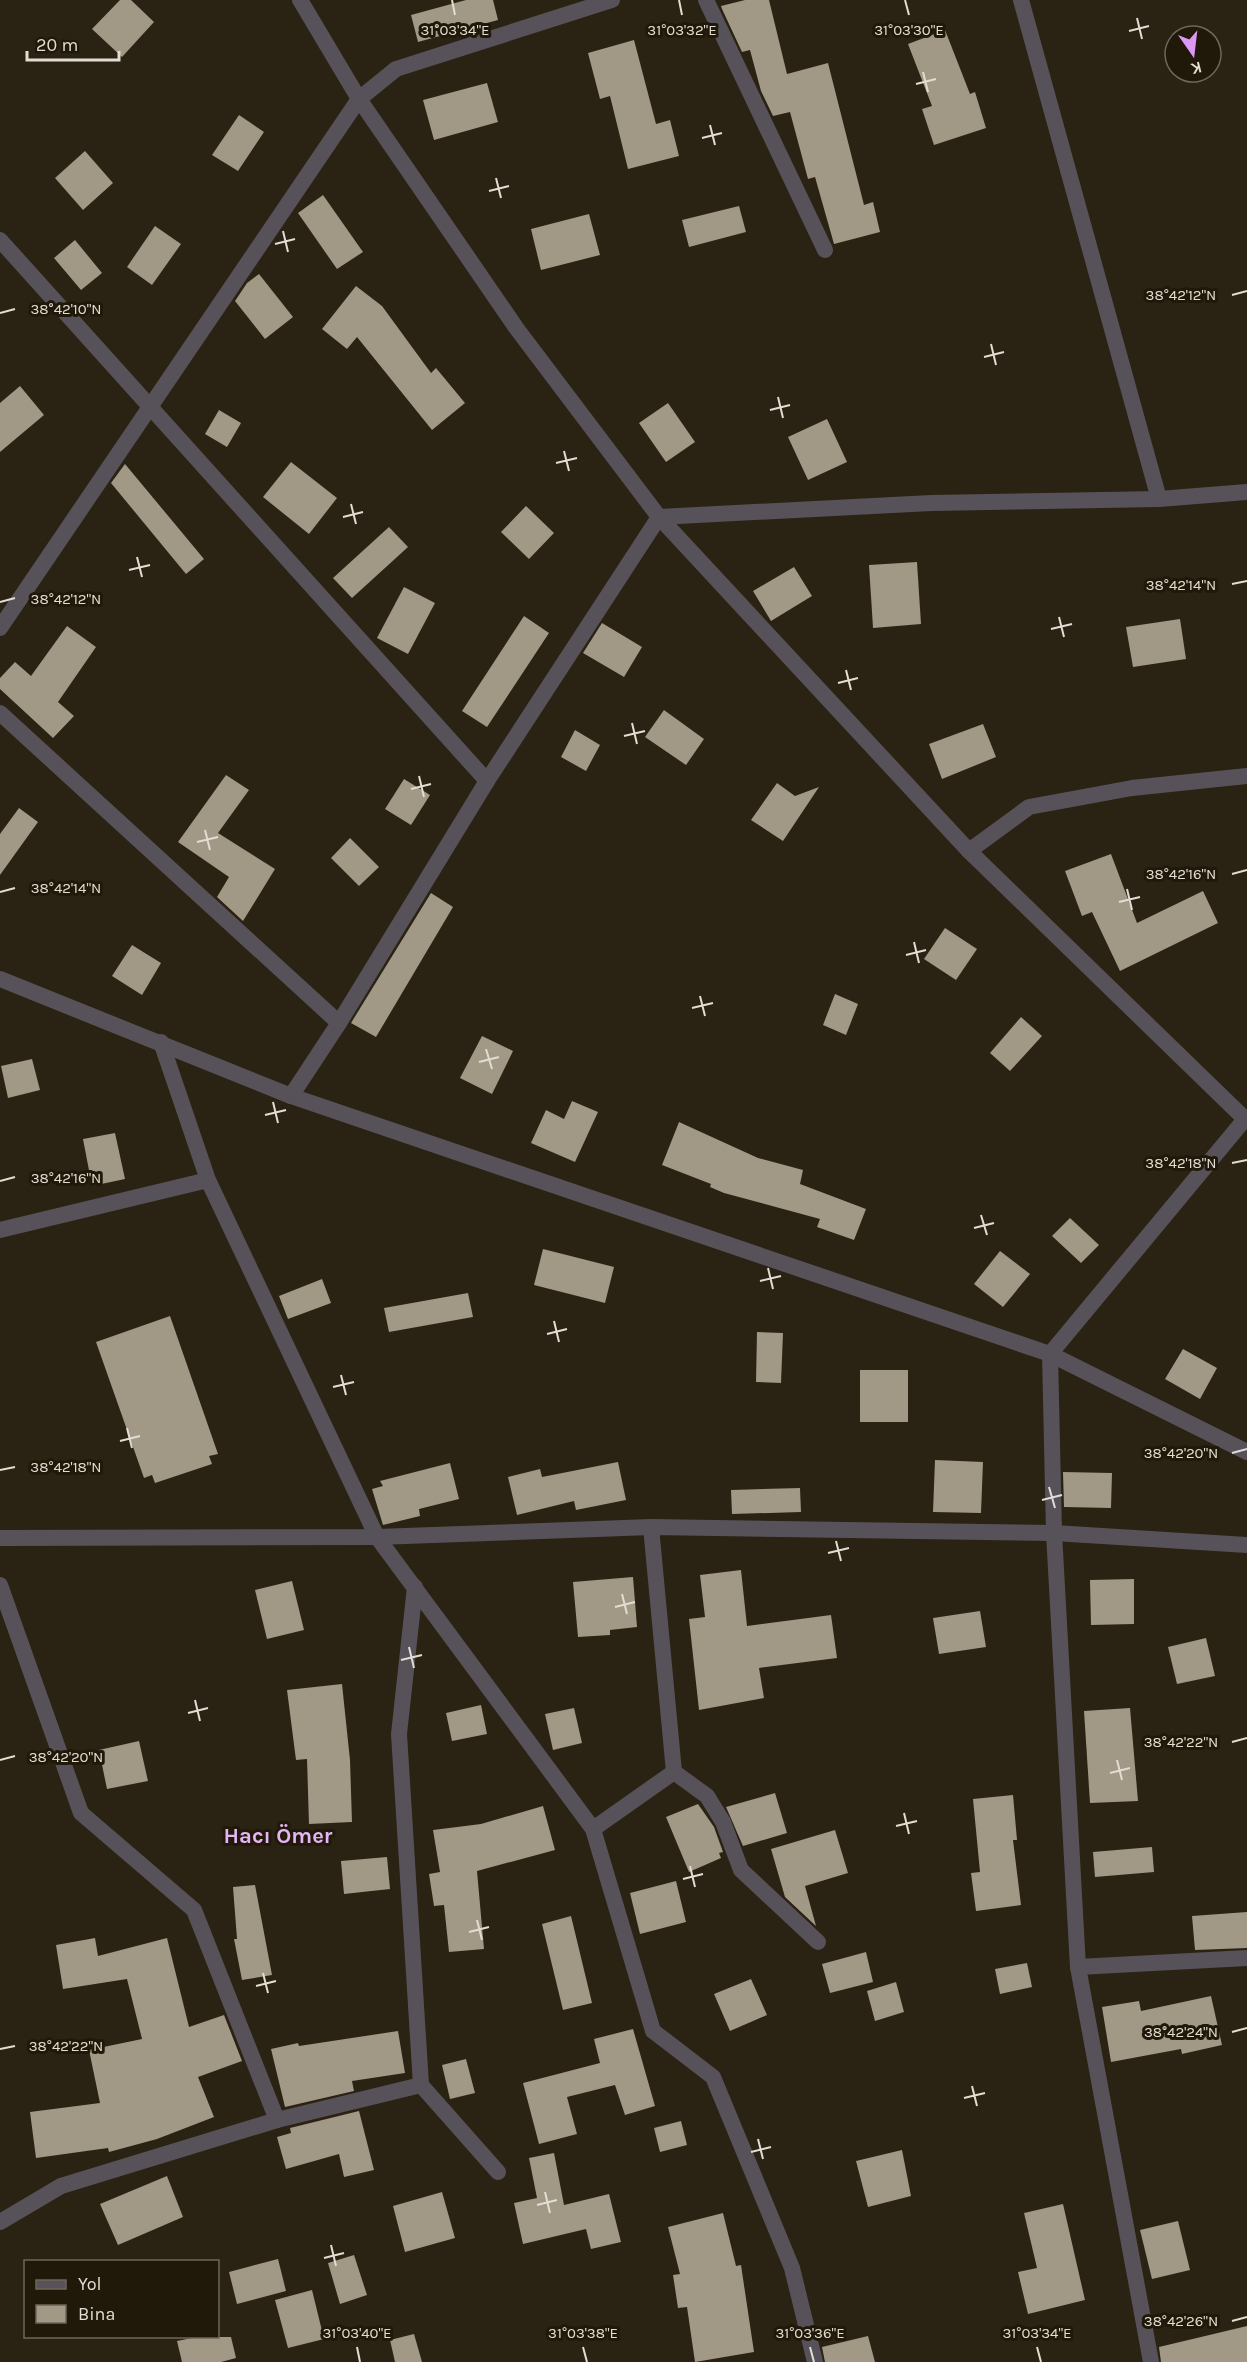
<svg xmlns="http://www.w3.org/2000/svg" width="1247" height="2362" viewBox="0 0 1247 2362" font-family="Karla,sans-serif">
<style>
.building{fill:#a19885}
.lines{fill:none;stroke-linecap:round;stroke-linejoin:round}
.minor{stroke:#575259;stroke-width:16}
.tertiary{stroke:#575259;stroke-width:16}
.ticks{fill:none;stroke:#e2ddd3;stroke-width:2}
.labels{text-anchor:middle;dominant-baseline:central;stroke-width:6;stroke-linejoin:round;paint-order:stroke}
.district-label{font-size:22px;font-weight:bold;fill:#e4b5f5;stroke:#201909}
.ticks-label{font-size:15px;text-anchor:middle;fill:#e2ddd3;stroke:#201909;stroke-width:6;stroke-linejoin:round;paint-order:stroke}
</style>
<rect width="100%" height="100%" fill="#2a2212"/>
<!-- building -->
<g class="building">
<path d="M120,0H131L154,22L122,57L92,29Z"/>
<path d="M466,0H493L498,20L418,42L411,15Z"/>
<path d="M745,0H769L787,74L828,63L864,205L873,202L880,232L834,244L815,177L808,179L790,112L773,116L761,91L750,50L742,52L722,9L721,6Z"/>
<path d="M945,30L970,94L975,92L986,128L934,145L922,109L932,106L908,44Z"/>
<path d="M634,40L656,124L670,120L679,156L628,169L610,96L600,99L588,53Z"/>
<path d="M487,83L498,122L434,140L423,100Z"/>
<path d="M239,115L264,132L238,171L212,155Z"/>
<path d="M85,151L113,183L83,210L55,178Z"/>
<path d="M323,195L363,252L337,269L298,213Z"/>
<path d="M739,206L746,232L689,247L682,220Z"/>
<path d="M589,214L600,255L541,270L531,229Z"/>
<path d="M155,226L181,244L152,285L127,267Z"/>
<path d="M75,240L102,273L81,290L54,258Z"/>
<path d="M259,274L293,317L265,339L235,301L247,283Z"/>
<path d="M356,286L382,306L431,373L436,368L465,403L432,430L357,337L347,349L322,329Z"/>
<path d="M20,386L44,415L0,452V403Z"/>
<path d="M668,403L695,442L666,462L639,423Z"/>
<path d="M219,410L241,423L227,447L205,434Z"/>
<path d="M827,419L847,462L808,480L788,437Z"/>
<path d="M291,462L337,498L309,534L263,497Z"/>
<path d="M125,464L204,559L186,574L111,483Z"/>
<path d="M526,506L554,533L529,559L501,532Z"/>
<path d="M389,527L408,547L352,598L333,578Z"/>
<path d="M917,562L921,624L873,628L869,565Z"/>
<path d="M794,567L812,596L771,621L753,591Z"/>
<path d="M404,587L435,603L408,654L377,638Z"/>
<path d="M524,616L549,633L487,727L462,711Z"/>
<path d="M1180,619L1186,659L1133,667L1126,627Z"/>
<path d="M602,623L642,647L624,677L583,653Z"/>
<path d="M67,626L96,647L58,702L74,716L53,738L0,689V678L15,662L31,676Z"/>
<path d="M664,710L704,739L686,765L645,737Z"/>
<path d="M983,724L996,757L942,779L929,744Z"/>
<path d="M575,730L600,745L586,771L561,757Z"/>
<path d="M226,775L249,790L218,833L275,869L243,921L217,897L229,877L178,842Z"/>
<path d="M404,779L430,795L411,825L385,809Z"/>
<path d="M777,783L795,796L819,787L783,841L751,820Z"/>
<path d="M19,808L38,822L0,875V834Z"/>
<path d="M350,838L379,867L359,886L331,858Z"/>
<path d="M1111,854L1137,923L1203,891L1218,923L1120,971L1092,912L1082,916L1065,871Z"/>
<path d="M431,893L453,907L376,1037L351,1023Z"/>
<path d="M945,928L977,949L956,980L924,959Z"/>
<path d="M132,945L161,963L142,995L112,976Z"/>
<path d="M835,994L858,1004L846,1035L823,1025Z"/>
<path d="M1021,1017L1042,1036L1010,1071L990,1053Z"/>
<path d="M482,1036L513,1051L492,1094L460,1078Z"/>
<path d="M32,1059L40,1090L8,1098L1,1066Z"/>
<path d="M572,1101L598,1112L575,1162L531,1143L546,1110L564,1119Z"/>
<path d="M679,1122L758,1158L803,1170L800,1184L866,1209L854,1240L817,1227L820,1219L724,1193L710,1187L711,1184L662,1165Z"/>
<path d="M115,1133L125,1179L92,1186L83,1139Z"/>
<path d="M1070,1218L1099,1245L1081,1263L1052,1236Z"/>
<path d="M543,1249L614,1267L605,1303L534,1285Z"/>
<path d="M1000,1251L1030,1274L1003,1307L974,1284Z"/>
<path d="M322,1279L331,1303L288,1319L279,1296Z"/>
<path d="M468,1293L473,1317L389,1332L384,1308Z"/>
<path d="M170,1316L218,1454L209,1456L212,1464L155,1483L152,1475L144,1478L96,1342Z"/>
<path d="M757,1332L783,1333L781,1383L756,1382Z"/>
<path d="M1183,1349L1217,1368L1200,1399L1165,1379Z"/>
<rect x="860" y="1370" width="48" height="52"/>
<path d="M935,1460L983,1462L981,1513L933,1512Z"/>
<path d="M618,1462L626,1500L576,1510L574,1501L517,1515L508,1477L540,1469L542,1477Z"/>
<path d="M450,1463L459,1499L419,1509L420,1516L383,1525L372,1489L383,1486L380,1481Z"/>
<path d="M1063,1472L1112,1473L1111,1508L1064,1507Z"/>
<path d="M800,1488L801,1512L732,1514L731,1490Z"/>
<path d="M741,1570L747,1626L831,1615L837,1658L759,1668L764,1698L699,1710L689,1619L705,1617L700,1575Z"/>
<path d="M633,1577L637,1627L610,1630V1635L578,1637L573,1582Z"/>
<path d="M1134,1579V1624L1091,1625L1090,1580Z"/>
<path d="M292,1581L304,1630L267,1639L255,1590Z"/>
<path d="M980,1611L986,1647L939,1654L933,1618Z"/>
<path d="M1206,1638L1215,1676L1177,1684L1168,1647Z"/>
<path d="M342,1684L350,1760L352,1822L309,1824L307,1759L296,1760L287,1690Z"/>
<path d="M481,1705L487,1734L452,1741L446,1713Z"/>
<path d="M574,1708L582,1743L553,1750L545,1714Z"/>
<path d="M1130,1708L1138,1801L1090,1803L1084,1711Z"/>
<path d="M139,1741L148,1781L107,1789L99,1750Z"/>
<path d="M775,1793L787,1833L743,1846L726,1807Z"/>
<path d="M1013,1795L1017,1840H1013L1021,1905L976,1911L971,1873L980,1872L973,1799Z"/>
<path d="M698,1804L714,1827L723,1852L719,1853L721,1858L689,1872L666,1817Z"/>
<path d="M543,1806L555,1850L477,1871L484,1949L449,1952L444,1905L434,1906L429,1874L440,1872L433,1830L481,1824Z"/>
<path d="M835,1830L848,1873L805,1886L816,1926L785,1897L771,1849Z"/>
<path d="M1152,1847L1154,1872L1095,1877L1093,1852Z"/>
<path d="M387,1857L390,1889L344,1894L341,1861Z"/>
<path d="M676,1881L686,1922L640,1934L630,1893Z"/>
<path d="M255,1885L272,1975L242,1980L234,1939H237L233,1887Z"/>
<path d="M1247,1912V1948L1195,1950L1192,1916Z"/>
<path d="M571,1916L592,2003L563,2010L542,1924Z"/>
<path d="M95,1938L98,1956L167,1938L189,2027L224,2015L242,2061L198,2077L214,2117L157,2139L109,2152L108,2148L36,2158L30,2112L100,2103L89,2050L142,2039L127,1979L63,1989L56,1945Z"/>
<path d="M866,1952L873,1982L830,1993L822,1964Z"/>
<path d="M1027,1963L1032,1987L1000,1994L995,1969Z"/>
<path d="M751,1979L767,2015L730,2031L714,1994Z"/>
<path d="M896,1982L904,2012L875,2021L867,1991Z"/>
<path d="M1211,1996L1222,2045L1182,2054L1181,2049L1111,2062L1102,2007L1139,2001L1141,2011Z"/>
<path d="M633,2029L655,2106L625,2115L615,2085L567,2097L577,2134L539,2144L523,2083L600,2063L594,2039Z"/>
<path d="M398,2031L405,2073L352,2081L354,2091L285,2107L271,2049L298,2043L299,2046Z"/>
<path d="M466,2059L475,2093L450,2099L442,2065Z"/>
<path d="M359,2111L374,2170L344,2177L339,2154L286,2169L277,2137L291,2133L290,2128Z"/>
<path d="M681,2121L687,2145L660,2152L654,2128Z"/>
<path d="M902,2150L911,2196L868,2207L856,2161Z"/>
<path d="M554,2153L564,2205L609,2194L621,2242L591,2249L586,2229L523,2244L514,2203L537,2198L529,2158Z"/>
<path d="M167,2176L183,2217L118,2245L100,2204Z"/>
<path d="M442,2192L455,2238L405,2252L393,2206Z"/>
<path d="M1063,2204L1085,2300L1028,2314L1018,2272L1037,2268L1024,2213Z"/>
<path d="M723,2213L736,2266L741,2265L754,2352L695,2362L687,2307L678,2308L673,2275L680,2274L668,2227Z"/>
<path d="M1178,2221L1190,2270L1152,2279L1140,2230Z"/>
<path d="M354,2255L367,2295L340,2304L328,2263Z"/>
<path d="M278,2259L286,2291L237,2304L229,2272Z"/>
<path d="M312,2290L324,2339L288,2348L275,2300Z"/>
<path d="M1247,2326V2362H1161L1159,2347Z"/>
<path d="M414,2334L422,2362H395L390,2340Z"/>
<path d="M868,2336L875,2362H825L822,2347Z"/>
<path d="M197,2337H231L236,2358L221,2362H182L177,2341Z"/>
</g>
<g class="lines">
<!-- minor -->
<g class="minor">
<path d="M706,0L825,250"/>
<path d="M1021,0L1159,499"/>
<path d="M0,240L487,781"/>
<path d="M0,628L359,99L396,69L612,0"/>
<path d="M0,713L339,1023"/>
<path d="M969,851L1029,807L1132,788L1247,776"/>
<path d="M0,979L291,1096L1050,1354L1247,1452"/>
<path d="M161,1042L208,1180L377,1537L593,1829L653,2031L713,2077L792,2268L815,2362"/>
<path d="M291,1096L339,1023L487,781L659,517L931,503L1159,499L1247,492"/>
<path d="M0,1230L208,1180"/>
<path d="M0,1538L377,1537L651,1527L1054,1533L1247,1545"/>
<path d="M0,1585L81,1813L194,1910L277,2120"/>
<path d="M415,1587L399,1734L421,2085L498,2172"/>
<path d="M674,1772L707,1796L723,1822L741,1870L818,1942"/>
<path d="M593,1829L674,1772L651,1527"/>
<path d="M1078,1967L1247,1958"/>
<path d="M0,2222L61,2186L277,2120L421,2085"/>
<path d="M1151,2362L1078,1967L1054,1533L1050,1354L1245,1119"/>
</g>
<!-- tertiary -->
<path class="tertiary" d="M300,0L359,99L517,329L659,517L969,851L1247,1121"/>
</g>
<!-- ticks -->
<path class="ticks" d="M452,0L455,15M679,0L682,15M905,0L909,15M1137,18L1142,39M1129,31L1149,26M923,72L928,92M916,84L936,79M710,125L715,145M702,138L722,133M496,178L501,198M489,191L509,186M283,231L288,252M275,244L295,239M1232,295L1247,291M0,313L15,309M991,344L996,365M984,357L1004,352M778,397L783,418M770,410L790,405M564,451L569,471M556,463L577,458M351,504L356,524M343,517L363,512M137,557L142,577M129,570L150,565M1232,584L1247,581M0,602L15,598M1059,617L1064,637M1051,629L1072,624M846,670L851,690M838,683L858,678M632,723L637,744M624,736L645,731M419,776L424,797M411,789L431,784M205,830L210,850M197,842L218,837M1232,874L1247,870M1127,889L1132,910M0,892L15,888M1119,902L1140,897M914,942L919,963M906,955L926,950M700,996L705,1016M692,1008L713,1003M486,1049L492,1069M479,1062L499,1057M273,1102L278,1123M265,1115L286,1110M1232,1163L1247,1160M0,1181L15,1177M981,1215L987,1235M974,1228L994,1223M768,1268L773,1289M760,1281L781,1276M554,1321L559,1342M547,1334L567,1329M341,1375L346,1395M333,1387L354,1382M127,1428L132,1448M120,1441L140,1436M1232,1453L1247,1449M0,1470L15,1467M1049,1487L1055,1508M1042,1500L1062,1495M836,1541L841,1561M828,1553L849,1548M622,1594L627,1614M615,1607L635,1602M409,1647L414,1668M401,1660L422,1655M195,1700L200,1721M188,1713L208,1708M1232,1742L1247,1738M0,1760L15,1756M1117,1760L1122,1780M1110,1773L1130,1768M904,1813L909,1834M896,1826L917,1821M690,1866L695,1887M683,1879L703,1874M477,1920L482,1940M469,1932L489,1927M263,1973L268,1993M256,1986L276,1981M1232,2032L1247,2028M0,2049L15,2046M972,2086L977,2106M964,2098L985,2093M758,2139L763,2159M751,2152L771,2147M545,2192L550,2213M537,2205L557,2200M331,2245L336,2266M324,2258L344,2253M1232,2321L1247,2317M357,2347L360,2362M583,2347L587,2362M810,2347L814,2362M1037,2347L1041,2362"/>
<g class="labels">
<!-- district labels -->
<g class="district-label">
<text x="278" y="1836">Hacı Ömer</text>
</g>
</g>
<g class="ticks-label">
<text x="455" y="35">31°03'34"E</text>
<text x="682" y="35">31°03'32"E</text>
<text x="909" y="35">31°03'30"E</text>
<text x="1181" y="300">38°42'12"N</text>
<text x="66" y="314">38°42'10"N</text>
<text x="1181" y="590">38°42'14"N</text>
<text x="66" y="604">38°42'12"N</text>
<text x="1181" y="879">38°42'16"N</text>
<text x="66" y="893">38°42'14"N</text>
<text x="1181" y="1168">38°42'18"N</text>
<text x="66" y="1183">38°42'16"N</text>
<text x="1181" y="1458">38°42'20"N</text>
<text x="66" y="1472">38°42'18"N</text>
<text x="1181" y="1747">38°42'22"N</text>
<text x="66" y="1762">38°42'20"N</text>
<text x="1181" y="2037">38°42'24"N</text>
<text x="66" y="2051">38°42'22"N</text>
<text x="1181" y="2326">38°42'26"N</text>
<text x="357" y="2338">31°03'40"E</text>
<text x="583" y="2338">31°03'38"E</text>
<text x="810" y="2338">31°03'36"E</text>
<text x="1037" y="2338">31°03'34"E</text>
</g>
<!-- legend -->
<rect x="24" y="2260" width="195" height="78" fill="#201909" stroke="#6e675a" stroke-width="1.5"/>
<rect x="36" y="2280" width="30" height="9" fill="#575259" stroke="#6e675a" stroke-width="1.5"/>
<text x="78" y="2290" font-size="18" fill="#e2ddd3">Yol</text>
<rect x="36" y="2305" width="30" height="18" fill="#a19885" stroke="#6e675a" stroke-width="1.5"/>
<text x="78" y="2320" font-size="18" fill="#e2ddd3">Bina</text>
<!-- north arrow -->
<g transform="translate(1193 54) rotate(166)"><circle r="28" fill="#201909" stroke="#6e675a" stroke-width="1.5"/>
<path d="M0-4.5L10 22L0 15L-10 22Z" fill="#dc99f4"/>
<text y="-9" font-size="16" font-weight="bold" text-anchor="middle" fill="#e2ddd3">K</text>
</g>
<!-- scale -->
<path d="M27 51v9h92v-9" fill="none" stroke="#e2ddd3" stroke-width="3"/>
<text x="36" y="51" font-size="18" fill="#e2ddd3" stroke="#201909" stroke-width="4.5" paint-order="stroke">20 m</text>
</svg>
